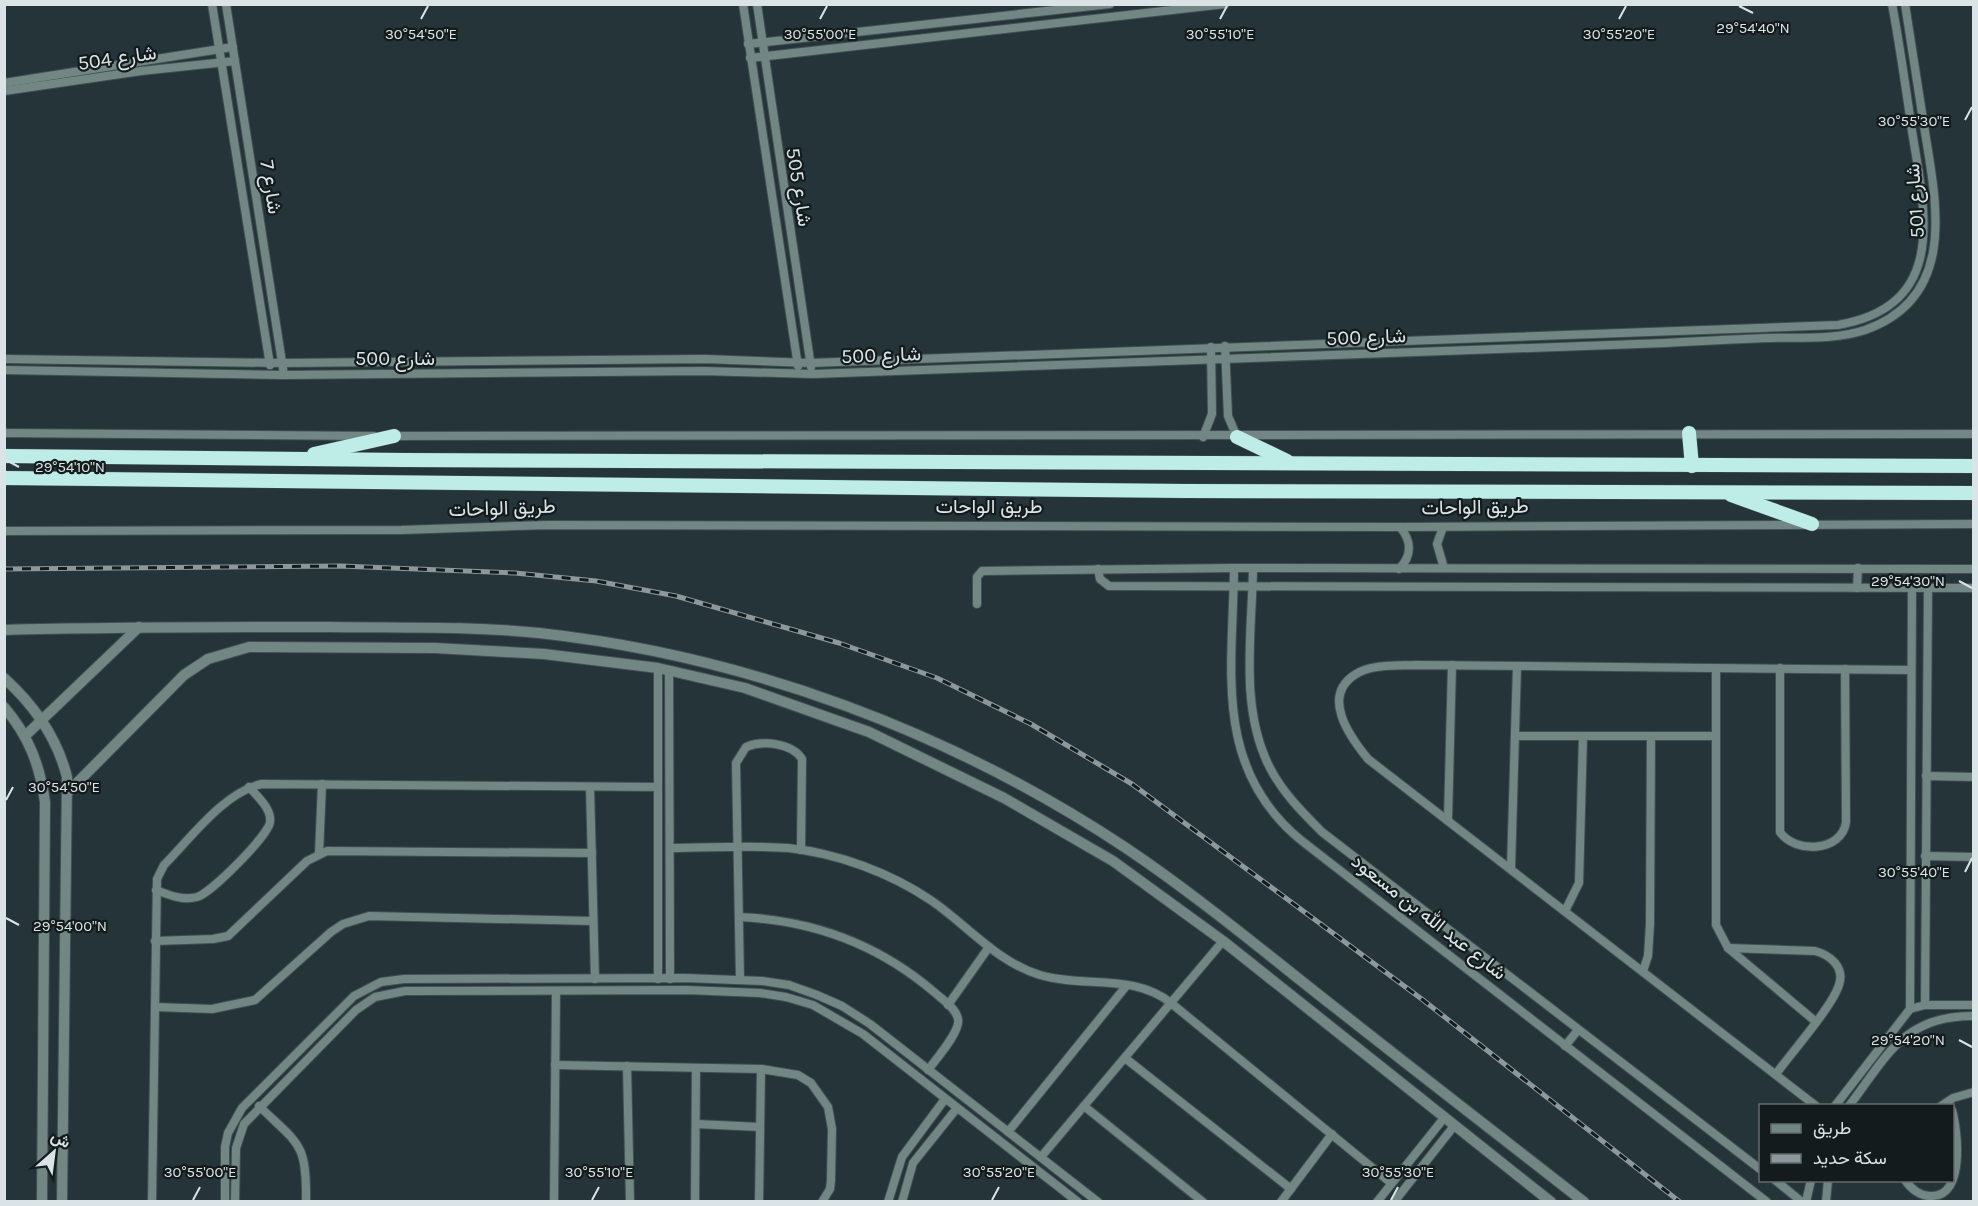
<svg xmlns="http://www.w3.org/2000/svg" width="1978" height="1206" viewBox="0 0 1978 1206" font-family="Karla,Vazirmatn,sans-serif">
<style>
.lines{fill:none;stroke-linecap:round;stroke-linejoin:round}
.minor-casing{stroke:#415054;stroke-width:10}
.tertiary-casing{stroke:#415054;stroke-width:12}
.trunk-casing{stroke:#415054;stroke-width:15}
.minor{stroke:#728783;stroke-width:8}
.tertiary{stroke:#728783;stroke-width:10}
.trunk{stroke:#bdede6;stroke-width:14}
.rail-casing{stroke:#8c989c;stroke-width:5}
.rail{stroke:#131b1c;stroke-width:3;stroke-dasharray:9;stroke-linecap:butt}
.ticks{fill:none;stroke:#dae3e6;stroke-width:2}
.labels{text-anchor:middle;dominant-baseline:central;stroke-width:4.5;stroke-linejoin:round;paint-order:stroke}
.street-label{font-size:20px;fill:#dae3e6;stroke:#131b1c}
.ticks-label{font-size:15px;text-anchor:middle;fill:#dae3e6;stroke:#131b1c;stroke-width:4.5;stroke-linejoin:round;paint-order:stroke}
</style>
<rect width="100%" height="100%" fill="#243438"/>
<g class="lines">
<!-- minor casing -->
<g class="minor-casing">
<g id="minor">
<path d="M212,4L270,365"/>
<path d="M226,4L284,375"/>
<path d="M743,4L798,366"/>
<path d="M757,4L811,367"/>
<path d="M748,44L1110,4"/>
<path d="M750,58L1225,4"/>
<path d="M4,83L233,47"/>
<path d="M4,91L141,71L235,61"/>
<path d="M1225,346L1228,416L1237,437"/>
<path d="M4,359L282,363L705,359L810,363L1838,325C1949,306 1925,212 1912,131C1906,89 1900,46 1892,4"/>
<path d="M4,370L284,375L703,371L813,374L1665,343C1700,341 1735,339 1770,338C1799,337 1836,340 1865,330C1959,297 1936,201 1924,126C1918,85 1911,45 1905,4"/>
<path d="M4,433L374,436"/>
<path d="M390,436L1974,434"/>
<path d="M1203,437L1212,414L1211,347"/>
<path d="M1443,527L1437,544L1444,568"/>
<path d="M4,531L401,530L547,525L1400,527L1974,524"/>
<path d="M1234,568C1233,669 1212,768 1302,841L1767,1202"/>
<path d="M1253,568C1252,633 1239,708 1270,768C1283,793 1302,812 1322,832L1760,1169"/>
<path d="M1098,569L1100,579L1109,586L1974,588"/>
<path d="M1399,569C1412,556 1412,541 1400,527"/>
<path d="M1857,588L1858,568"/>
<path d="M977,604V577L982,571L1234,568L1974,569"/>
<path d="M658,668V979"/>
<path d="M1716,668V925L1728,948L1815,1021"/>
<path d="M1780,668V832C1795,854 1842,852 1846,822L1845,669"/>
<path d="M669,670L670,979"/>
<path d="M1515,736H1715"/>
<path d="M1926,776L1974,777"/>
<path d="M590,787L595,979"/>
<path d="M1448,819L1452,665"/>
<path d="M670,848C709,848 749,845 788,848C837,853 891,873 932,901C968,926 997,962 1040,975C1084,988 1133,973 1171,1003L1391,1183"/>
<path d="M319,854L322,784"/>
<path d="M1925,856L1974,857"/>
<path d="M1511,868L1517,666"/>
<path d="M156,890C169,895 183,901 197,897C210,894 269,835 270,822C272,809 257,796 249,787"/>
<path d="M1565,911L1579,883L1583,736"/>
<path d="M739,917C813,920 878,944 934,992C942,999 956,1008 958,1019C961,1031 936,1059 928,1070"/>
<path d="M155,941L213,939L228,936L307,861L327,851L592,853"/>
<path d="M1728,948L1815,951C1830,955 1845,967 1839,985C1832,1007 1791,1053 1776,1074"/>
<path d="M1643,971L1648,956L1650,924L1651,736"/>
<path d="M740,980L736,763L746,747C763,740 792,743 802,759L801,850"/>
<path d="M948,1005L989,947"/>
<path d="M1925,1005L1928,588"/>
<path d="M155,1007L212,1009L255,1000L331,932L343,924L369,916L593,921"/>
<path d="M1910,1009L1912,588"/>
<path d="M1565,1046L1578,1030"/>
<path d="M1125,1058L1291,1189"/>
<path d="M555,1065L761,1069L798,1075L811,1083L828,1107L832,1129L831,1180L830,1189L822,1202"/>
<path d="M627,1066L630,1202"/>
<path d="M259,1106C299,1145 307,1142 306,1202"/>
<path d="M1084,1106L1203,1202"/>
<path d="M1816,1106L1368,759C1350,737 1320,696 1356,674C1372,664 1397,666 1416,665L1911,670"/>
<path d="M1835,1106L1910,1009L1925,1005H1974"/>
<path d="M1849,1106C1887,1056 1904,1015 1974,1016"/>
<path d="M1941,1106L1953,1098L1974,1092"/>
<path d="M696,1124L760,1127"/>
<path d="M1008,1132L1127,985"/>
<path d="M1041,1157L1223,941"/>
<path d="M1775,1180L1802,1202"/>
<path d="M1905,1180C1911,1189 1921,1197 1932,1196C1965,1196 1958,1132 1952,1110"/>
<path d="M152,1202L157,879L164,865C191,838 224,792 262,784L658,787"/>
<path d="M225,1202V1147L228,1133L242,1108L354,996L381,982L404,979L685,978L762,981L789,985L817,995L842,1006L870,1024L1098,1202"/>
<path d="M235,1202L236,1148L244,1124L356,1010L375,997L405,991L687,990L760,993L786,997L813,1005L863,1034L1078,1202"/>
<path d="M554,1202L556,992"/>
<path d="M695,1202L696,1068"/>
<path d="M759,1202L761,1069"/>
<path d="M888,1202L902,1157L945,1099"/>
<path d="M902,1202L913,1163L957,1108"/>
<path d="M1281,1202L1332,1134"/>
<path d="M1377,1202L1444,1118"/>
<path d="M1394,1202L1454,1126"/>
<path d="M1806,1202L1811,1180"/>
<path d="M1826,1202L1828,1180"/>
</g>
</g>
<!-- tertiary casing -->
<g class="tertiary-casing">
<g id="tertiary">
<path d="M4,630C113,627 221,627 329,627C399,628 469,626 539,633C748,656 951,732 1126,848C1196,895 1262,950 1328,1002C1413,1069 1498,1135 1584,1202"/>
<path d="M4,678C35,706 57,737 67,777L62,1202"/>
<path d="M4,707C29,736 40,766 45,802L42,1202"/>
<path d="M25,736L139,627"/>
<path d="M67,793L184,675L208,659L249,647L435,648L544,654L658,668L745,688L869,732L1004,798L1113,861L1223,941L1551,1202"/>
</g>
</g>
<!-- trunk casing -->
<g class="trunk-casing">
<g id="trunk">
<path d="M1689,433L1692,466"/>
<path d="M1237,437L1287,461"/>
<path d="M314,454L394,436"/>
<path d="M4,456L404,460L1974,466"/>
<path d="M4,478L1185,491L1974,493"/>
<path d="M1731,495L1812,524"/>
</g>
</g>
<!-- minor -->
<use href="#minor" class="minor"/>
<!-- tertiary -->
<use href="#tertiary" class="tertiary"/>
<!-- trunk -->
<use href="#trunk" class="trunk"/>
<!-- rail casing -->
<g class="rail-casing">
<path id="rail" d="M4,569L341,566L515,573L596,581L676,596L839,643L937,678L1031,724L1132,784L1423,1000L1680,1202"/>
</g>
<!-- rail -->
<use href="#rail" class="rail"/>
</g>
<!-- ticks -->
<path class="ticks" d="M1739,6L1753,13M421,19L428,6M820,19L827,6M1220,19L1227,6M1619,19L1626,6M1965,120L1972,107M6,460L19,467M1959,581L1972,588M6,800L13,787M1965,872L1972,858M6,918L19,925M1959,1040L1972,1047M193,1200L200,1187M592,1200L599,1187M992,1200L999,1187M1391,1200L1398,1187"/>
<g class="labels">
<!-- street labels -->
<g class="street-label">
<text transform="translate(117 58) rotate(-8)">شارع 504</text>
<text transform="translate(271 187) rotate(81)">شارع 7</text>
<text transform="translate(799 187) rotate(81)">شارع 505</text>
<text transform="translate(1915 201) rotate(-94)">شارع 501</text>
<text transform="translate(1366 337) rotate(-2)">شارع 500</text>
<text transform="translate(881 355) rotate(-2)">شارع 500</text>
<text x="395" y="358">شارع 500</text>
<text x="989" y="506">طريق الواحات</text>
<text transform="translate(1475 507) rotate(-1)">طريق الواحات</text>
<text transform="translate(502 508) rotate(-2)">طريق الواحات</text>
<text transform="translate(1429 917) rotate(38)">شارع عبد الله بن مسعود</text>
</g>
</g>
<g class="ticks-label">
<text x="1753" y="33">29°54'40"N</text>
<text x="421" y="39">30°54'50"E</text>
<text x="820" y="39">30°55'00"E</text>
<text x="1220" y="39">30°55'10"E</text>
<text x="1619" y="39">30°55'20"E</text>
<text x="1914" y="126">30°55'30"E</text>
<text x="70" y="472">29°54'10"N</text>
<text x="1908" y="586">29°54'30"N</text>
<text x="64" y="792">30°54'50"E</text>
<text x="1914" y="877">30°55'40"E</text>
<text x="70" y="931">29°54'00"N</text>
<text x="1908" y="1045">29°54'20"N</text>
<text x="200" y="1177">30°55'00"E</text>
<text x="599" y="1177">30°55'10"E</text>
<text x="999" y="1177">30°55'20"E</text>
<text x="1398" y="1177">30°55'30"E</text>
</g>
<!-- border -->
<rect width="1978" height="1206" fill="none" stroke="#dae3e6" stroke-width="12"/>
<!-- legend -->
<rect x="1759" y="1104" width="195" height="78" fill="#131b1c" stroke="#636b6d" stroke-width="1.5"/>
<rect x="1771" y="1124" width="30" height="9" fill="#728783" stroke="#636b6d" stroke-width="1.5"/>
<text x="1813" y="1134" font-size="18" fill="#dae3e6">طريق</text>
<rect x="1771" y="1154" width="30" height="9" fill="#8c989c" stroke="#636b6d" stroke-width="1.5"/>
<text x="1813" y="1164" font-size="18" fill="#dae3e6">سكة حديد</text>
<!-- north arrow -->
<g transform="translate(54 1152) rotate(28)" stroke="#131b1c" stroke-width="4.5" paint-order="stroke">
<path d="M0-4.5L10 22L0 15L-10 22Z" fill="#dae3e6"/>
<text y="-9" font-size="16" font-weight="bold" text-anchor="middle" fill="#dae3e6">ش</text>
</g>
</svg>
